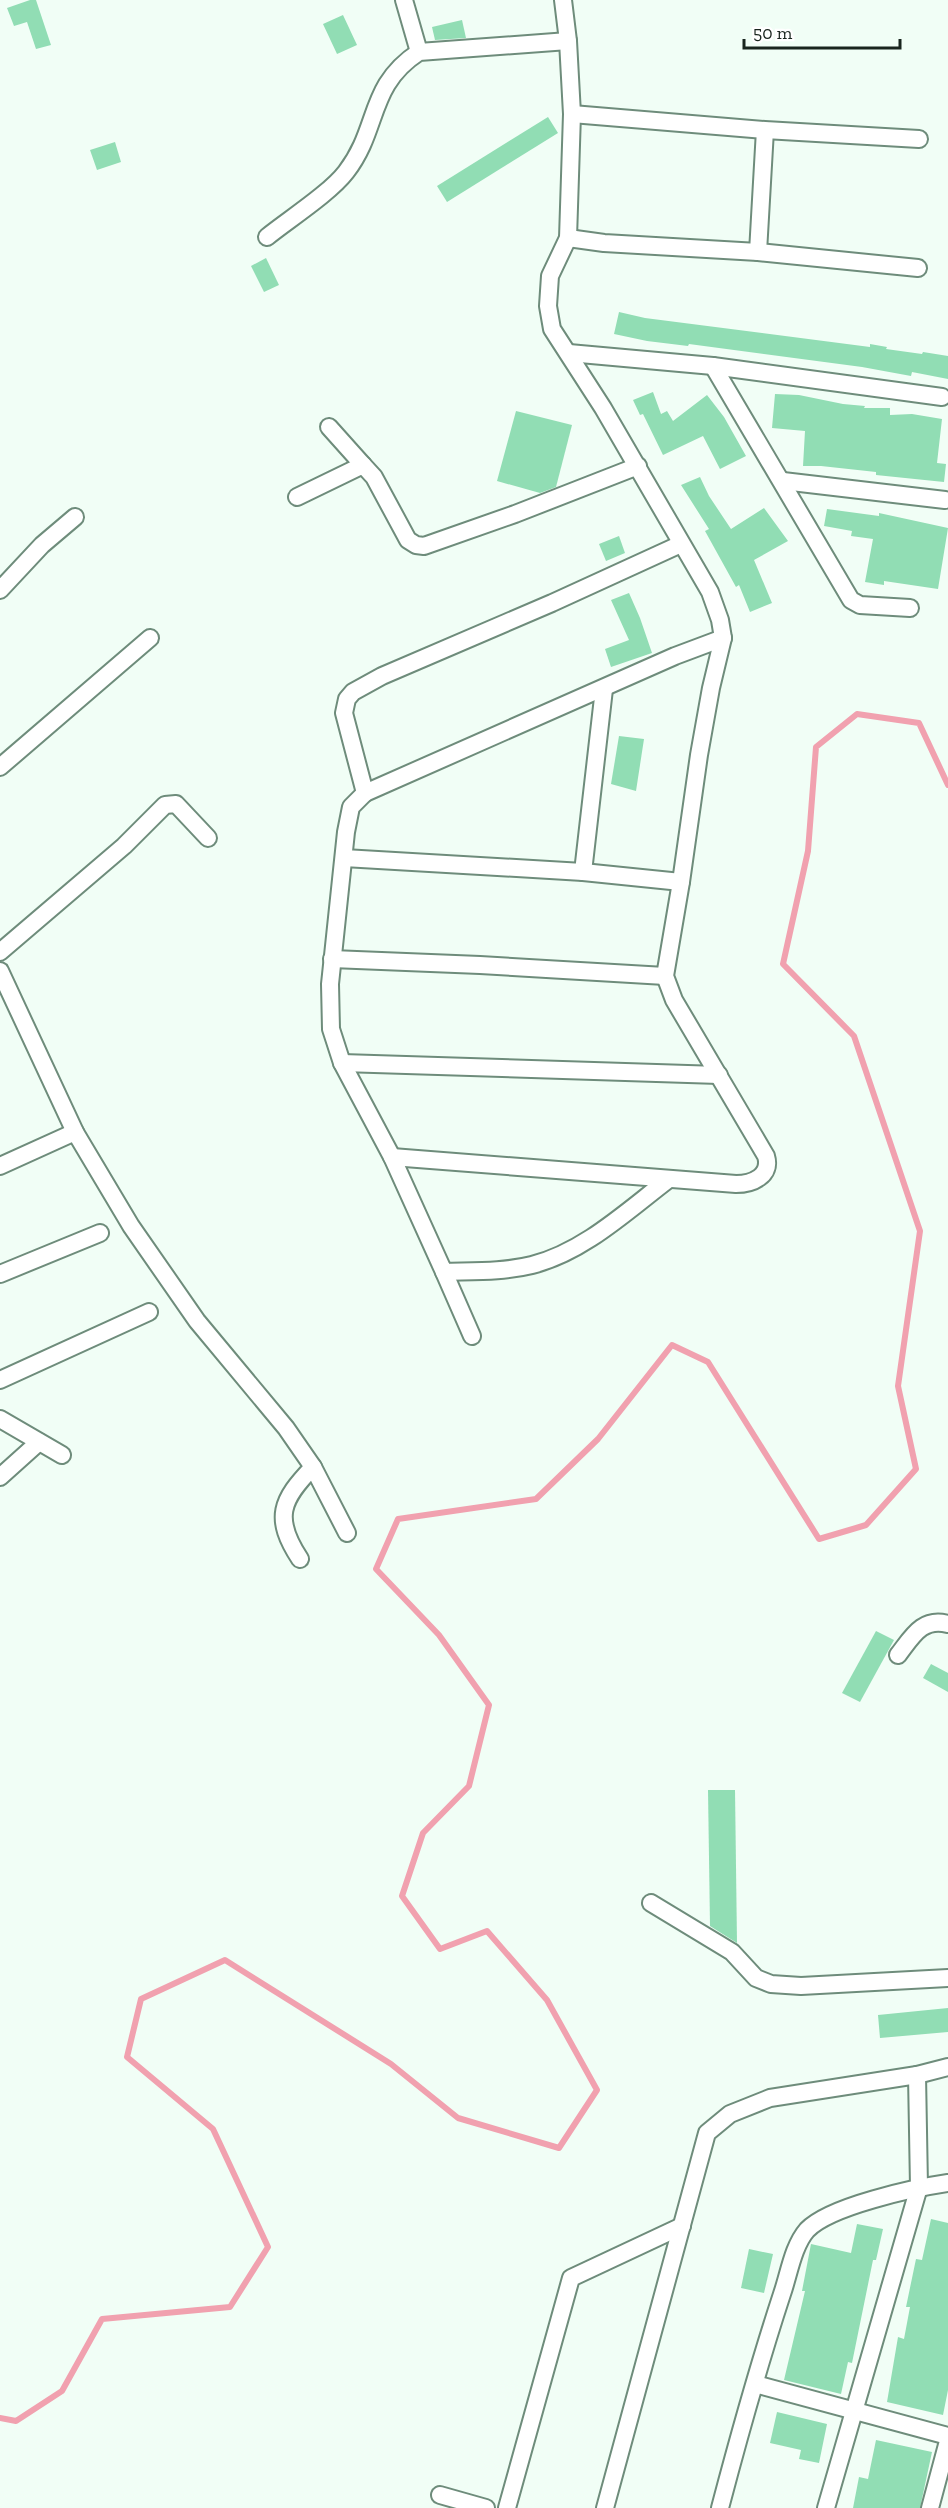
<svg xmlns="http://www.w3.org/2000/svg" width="948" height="2508" viewBox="0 0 948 2508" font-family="'Zilla Slab',serif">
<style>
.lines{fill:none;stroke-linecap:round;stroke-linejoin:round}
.stream{stroke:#f1a1af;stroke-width:6}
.building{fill:#91ddb4}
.street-casing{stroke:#6e8c7b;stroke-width:20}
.street{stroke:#fff;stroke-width:16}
</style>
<rect width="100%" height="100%" fill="#f1fef6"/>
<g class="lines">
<!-- stream -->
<path class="stream" d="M0,2418L16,2421L62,2391L102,2319L230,2307L268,2247L213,2129L127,2057L141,1999L225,1960L391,2064L458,2118L559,2148L597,2090L547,2000L487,1931L440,1949L402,1896L423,1833L469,1786L489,1705L439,1635L376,1569L398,1519L536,1499L598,1439L672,1345L708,1362L819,1539L866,1525L916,1469L898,1386L920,1231L854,1036L783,964L808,851L816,747L857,714L919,723L948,785"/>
</g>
<!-- building -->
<g class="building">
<path d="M30,0H36L51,45L36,49L27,22L14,26L7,8Z"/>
<path d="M343,15L357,45L337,54L323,24Z"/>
<path d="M462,20L466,38L435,40L432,27Z"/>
<path d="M548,117L558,133L447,202L437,186Z"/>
<path d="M115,142L121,162L97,170L90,150Z"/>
<path d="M266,258L279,285L264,292L251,266Z"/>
<path d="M619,312L645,318L870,347V344L887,347L886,349L922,354L923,352L948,356V379L912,372L911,376L862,367L689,344L688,346L647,341L614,334Z"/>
<path d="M653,392L661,414L667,411L673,421L707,395L724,417L746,456L720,469L703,436L663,455L643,414L640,415L633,400Z"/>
<path d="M775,394L799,395L843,404L865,406L864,408H890V415L912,414L942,419L937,463L946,464L944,482L876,475V472L821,466H803L805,431L772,428Z"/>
<path d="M516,411L572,425L556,487L540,493L497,481Z"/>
<path d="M700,477L709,496L731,529L764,508L788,541L754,560L772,603L750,612L739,585L736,587L705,531L709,529L681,485Z"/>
<path d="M827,509L879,516V513L948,528L938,589L884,581V585L865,582L873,539L851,536L852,531L824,526Z"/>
<path d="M619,536L625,553L606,561L599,544Z"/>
<path d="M629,593L640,618L652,653L611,667L605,649L629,640L611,600Z"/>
<path d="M619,736L644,739L636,791L611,784Z"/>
<path d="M876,1631L894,1640L860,1702L842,1693Z"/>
<path d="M931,1664L948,1673V1692L923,1678Z"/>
<path d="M708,1790H735L737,1943L710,1926Z"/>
<path d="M948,2008V2032L880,2038L878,2015Z"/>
<path d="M931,2219L948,2223V2390L943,2415L887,2402L898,2337L904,2339L910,2307H906L916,2259L922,2260Z"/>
<path d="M857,2224L883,2229L876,2260H873L852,2363L848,2362L841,2394L784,2380L805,2291H802L811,2244L851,2253Z"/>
<path d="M749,2249L773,2254L764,2293L741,2288Z"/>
<path d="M777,2412L827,2424L819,2463L799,2459L801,2450L770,2443Z"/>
<path d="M876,2440L932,2452L920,2508H853L859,2477L868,2479Z"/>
</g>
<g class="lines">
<!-- street casing -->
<g class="street-casing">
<g id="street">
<path d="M404,0L419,52"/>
<path d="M572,114L765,130L919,139"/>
<path d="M267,237C288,220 330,193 346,172C380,128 367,86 419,52L568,41"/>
<path d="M568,238L604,243L758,252L918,268"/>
<path d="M758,252L765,130"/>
<path d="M569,353L713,366L942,397"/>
<path d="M713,366L851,600L860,605L910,608"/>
<path d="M329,427L363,465"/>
<path d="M783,481L945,500"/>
<path d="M297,497L363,465L374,477L408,540L416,545L424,546L515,514L638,466"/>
<path d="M681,544L552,603L382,676L353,692L347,699L344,713L365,793L675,656L723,638"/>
<path d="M0,590L42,545L75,517"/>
<path d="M0,767L150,638"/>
<path d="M365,793L351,807L346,832L330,984L331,1029L342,1063L392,1157L444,1272C472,1271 504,1272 532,1265C584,1252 628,1210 669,1179"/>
<path d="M344,858L583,872L681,882"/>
<path d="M583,872L604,689"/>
<path d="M0,952L124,846L165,805L176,804L208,838"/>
<path d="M332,959L480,965L665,976"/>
<path d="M0,971L75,1132L131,1226L197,1321L286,1428L313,1467C281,1500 273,1518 300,1559"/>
<path d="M342,1063L719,1075"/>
<path d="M392,1157L736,1184C752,1184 772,1176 766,1156L674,1000L665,976L681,882L699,755L711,688L723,638L720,620L710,592L603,408L552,329L548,306L550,276L568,238L572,114L568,41L563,0"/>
<path d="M0,1166L75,1132"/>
<path d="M444,1272L472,1336"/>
<path d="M0,1274L100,1233"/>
<path d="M0,1380L149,1312"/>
<path d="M0,1419L62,1455"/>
<path d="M313,1467L347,1533"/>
<path d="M0,1477L39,1442"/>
<path d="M898,1655C912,1637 922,1617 948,1624"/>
<path d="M651,1903L732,1952L756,1978L771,1984L801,1986L948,1978"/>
<path d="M755,2384L948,2436"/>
<path d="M440,2495L486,2508"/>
<path d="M507,2508L571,2278L682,2226"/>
<path d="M605,2508L707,2133L730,2114L770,2098L917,2075"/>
<path d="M720,2508C739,2436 759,2364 782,2294C789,2274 793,2246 807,2230C830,2206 914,2188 948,2183"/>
<path d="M826,2508L919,2187L917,2075L948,2067"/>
<path d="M930,2508L948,2441"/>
</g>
</g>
<!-- street -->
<use href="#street" class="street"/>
</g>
<!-- scale -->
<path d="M744 39v9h156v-9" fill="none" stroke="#19251e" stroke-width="3"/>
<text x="753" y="39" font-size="18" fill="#19251e" stroke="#ffffff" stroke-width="4.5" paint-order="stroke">50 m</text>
</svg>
